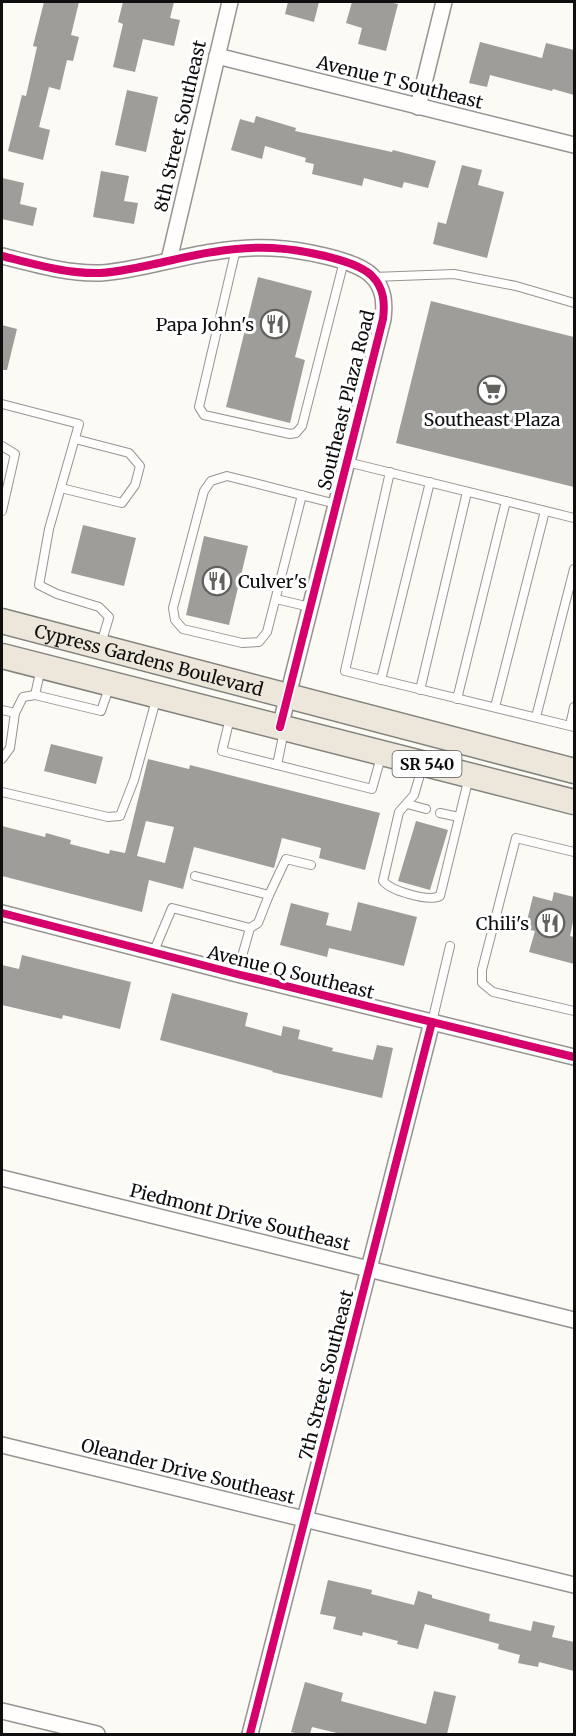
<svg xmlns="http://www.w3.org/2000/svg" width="576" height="1736" viewBox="0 0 576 1736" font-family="Merriweather,serif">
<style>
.building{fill:#9f9d99;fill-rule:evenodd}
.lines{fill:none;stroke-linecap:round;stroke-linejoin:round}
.service-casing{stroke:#959492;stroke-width:10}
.minor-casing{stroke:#959492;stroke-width:18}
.primary-casing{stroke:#82827f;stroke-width:27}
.service{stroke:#fffefd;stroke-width:8}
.minor{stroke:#fffefd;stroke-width:15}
.primary{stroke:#ece7da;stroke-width:24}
.cycleway-casing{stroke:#fff;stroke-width:11}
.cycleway{stroke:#d6006c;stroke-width:8}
.labels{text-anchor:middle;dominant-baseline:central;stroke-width:6;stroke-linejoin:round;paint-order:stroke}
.shield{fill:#fff;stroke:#565656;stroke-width:1.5}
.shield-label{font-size:16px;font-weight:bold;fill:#0e0e0e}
.street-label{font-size:18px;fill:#0e0e0e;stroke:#fff}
.poi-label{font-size:18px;fill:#0e0e0e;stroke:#fff;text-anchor:end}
</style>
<rect width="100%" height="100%" fill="#fcfaf4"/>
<!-- building -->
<g class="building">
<path d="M44,2H79L71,35L79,37L73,61L67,60L60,90L49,87L39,127L50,130L43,160L8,151L22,95L26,96L37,47L33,46Z"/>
<path d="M123,2H174L170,18L180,20L174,46L143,39L135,72L113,67L123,24L118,22Z"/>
<path d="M288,2H319L314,22L285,14Z"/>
<path d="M352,2H388L398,4L386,51L358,44L362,28L346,23Z"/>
<path d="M480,42L542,58L546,43L574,50V95L553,89L552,91L490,75L487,87L469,83Z"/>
<path d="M127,90L158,97L146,152L115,145Z"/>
<path d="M256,116L296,128L295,131L392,152L393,150L436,161L428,188L404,182L402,188L364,178L362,186L312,174L314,164L305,162L306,158L265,146L262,159L231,150L240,119L254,123Z"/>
<path d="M462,165L482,170L478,185L504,192L487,258L433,244L438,222L446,224Z"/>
<path d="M101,171L129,176L124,201L138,203L134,224L93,217Z"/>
<path d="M2,178L24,183L20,204L37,208L33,226L2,219Z"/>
<path d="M258,277L312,291L295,357L305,360L290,423L226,407Z"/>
<path d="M431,301L574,337V487L396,443Z"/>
<path d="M2,325L17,329L7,370H2Z"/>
<path d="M83,525L136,538L124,586L71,573Z"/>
<path d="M204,536L248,546L229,625L186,615Z"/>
<path d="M51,744L103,757L96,784L44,771Z"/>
<path d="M148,759L189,769L190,765L380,813L365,870L319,858L321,848L282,838L274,868L194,847L183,889L149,880L142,912L2,876V826L45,837L46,833L71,840L70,844L109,854L110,850L125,853ZM146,821L174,827L165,863L137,856Z"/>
<path d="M416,821L448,830L430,890L398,881Z"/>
<path d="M554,892L574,897V917L570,936L574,937V964L529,952L535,931L525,929L533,896L552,901Z"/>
<path d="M358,902L417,917L404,966L329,948L327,957L280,945L291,903L329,913L326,925L351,931Z"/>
<path d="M22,955L131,982L120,1029L63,1015L62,1019L2,1005V965L19,969Z"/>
<path d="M172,993L248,1013L245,1026L281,1036L283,1026L300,1030L298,1039L333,1048L332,1051L373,1060L377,1045L393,1048L382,1098L272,1072L273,1071L160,1040Z"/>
<path d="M328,1580L372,1590L371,1594L414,1605L418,1591L432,1595V1598L490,1614L489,1621L531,1631L533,1621L555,1626L552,1637L574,1642V1671L539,1662L538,1667L518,1663L520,1655L498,1649L499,1644L425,1624L418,1649L397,1644L398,1641L363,1632L362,1636L333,1629L336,1617L320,1614Z"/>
<path d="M305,1682L343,1693L341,1701L426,1724L434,1691L456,1696L447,1734H341L312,1727L310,1734H299L291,1732Z"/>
</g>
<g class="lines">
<!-- service casing -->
<g class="service-casing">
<g id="service">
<path d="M236,249L199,407L204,415L290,434L296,433L302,426L344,261"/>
<path d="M373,277L454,274L516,286L574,303"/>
<path d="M2,404L79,424L49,529L39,585L57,594L99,607L109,617L101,644"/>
<path d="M2,446L15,454L2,511"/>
<path d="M347,462L574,518"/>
<path d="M390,472L345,671L574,727"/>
<path d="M61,488L122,503L135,485L140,466L129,453L75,439"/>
<path d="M302,495L267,632L259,642L242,643L183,629L175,620L173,608L204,491L211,481L227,476L336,504"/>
<path d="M276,599L310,607"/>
<path d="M41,668L35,695L101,711L109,688"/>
<path d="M381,680L430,482"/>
<path d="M420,690L467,492"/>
<path d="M457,699L506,501"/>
<path d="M495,707L545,511"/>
<path d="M2,710L15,713L10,748L2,759"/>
<path d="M15,713L23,697L35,695"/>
<path d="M536,717L574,569"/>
<path d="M230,718L222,751L372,789L381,757"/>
<path d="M570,725L574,707"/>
<path d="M277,765L284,731"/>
<path d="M422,768L414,795L399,812L383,881C391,891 429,902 440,896L469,777"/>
<path d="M2,792L108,817L120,816L134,780L156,700"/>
<path d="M407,804L426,809"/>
<path d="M440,813L459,817"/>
<path d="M574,852L516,838L482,970V983L493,992L574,1011"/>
<path d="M195,876L269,895"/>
<path d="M154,951L172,908L250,928"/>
<path d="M237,974L250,928L258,923L269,895L286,859L311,865"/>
<path d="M432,1022L450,946"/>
</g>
</g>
<!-- minor casing -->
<g class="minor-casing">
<g id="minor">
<path d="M217,56L574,145"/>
<path d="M418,107L444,2"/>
<path d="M2,256C34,264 67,274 100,273C136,271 177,257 213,252C232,249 253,247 272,248C296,249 356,259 372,276C384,288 385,303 383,319L280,727"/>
<path d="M169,260L230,2"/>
<path d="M2,913L237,974L574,1057"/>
<path d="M2,1178L574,1320"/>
<path d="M2,1445L574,1585"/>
<path d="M2,1711L97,1734"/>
<path d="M250,1734L432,1022"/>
</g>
</g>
<!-- primary casing -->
<g class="primary-casing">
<g id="primary">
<path id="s1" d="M2,621L574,771"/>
<path d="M2,656L574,802"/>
</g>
</g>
<!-- service -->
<use href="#service" class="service"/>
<!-- minor -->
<use href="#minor" class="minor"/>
<!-- primary -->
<use href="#primary" class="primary"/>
<!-- cycleway casing -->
<g class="cycleway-casing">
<g id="cycleway">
<path d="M2,256C34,264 67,274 100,273C136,271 177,257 213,252C232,249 253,247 272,248C296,249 356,259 372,276C384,288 385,303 383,319L280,727"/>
<path d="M2,913L237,974L574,1057"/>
<path d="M250,1734L432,1022"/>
</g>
</g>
<!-- cycleway -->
<use href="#cycleway" class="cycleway"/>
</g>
<!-- icons -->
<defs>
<g id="restaurant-ring" transform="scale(1.5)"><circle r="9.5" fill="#fff" stroke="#61615e" stroke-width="1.5"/><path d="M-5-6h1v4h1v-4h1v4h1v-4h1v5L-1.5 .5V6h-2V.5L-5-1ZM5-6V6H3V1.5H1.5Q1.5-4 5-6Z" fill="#61615e"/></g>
<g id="supermarket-ring" transform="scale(1.5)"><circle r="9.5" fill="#fff" stroke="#61615e" stroke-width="1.5"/><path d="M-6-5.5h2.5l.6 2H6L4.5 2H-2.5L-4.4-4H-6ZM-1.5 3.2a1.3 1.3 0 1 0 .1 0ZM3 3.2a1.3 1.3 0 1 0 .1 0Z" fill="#61615e"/></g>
</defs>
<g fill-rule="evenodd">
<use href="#restaurant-ring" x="275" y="324"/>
<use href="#supermarket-ring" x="492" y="390"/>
<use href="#restaurant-ring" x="217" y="581"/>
<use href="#restaurant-ring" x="550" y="923"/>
</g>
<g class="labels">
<!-- shield labels -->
<rect class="shield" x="392.5" y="751" width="69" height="26" rx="4.5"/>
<g class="shield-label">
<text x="427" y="764">SR 540</text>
</g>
<!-- street labels -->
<g class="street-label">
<text transform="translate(400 82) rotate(14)">Avenue T Southeast</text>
<text transform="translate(180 126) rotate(-77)">8th Street Southeast</text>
<text transform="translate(346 400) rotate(-76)">Southeast Plaza Road</text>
<text stroke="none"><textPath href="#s1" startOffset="152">Cypress Gardens Boulevard</textPath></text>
<text transform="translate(291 972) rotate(14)">Avenue Q Southeast</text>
<text transform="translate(240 1217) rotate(14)">Piedmont Drive Southeast</text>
<text transform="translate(326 1375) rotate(-76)">7th Street Southeast</text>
<text transform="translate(188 1471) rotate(14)">Oleander Drive Southeast</text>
</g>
<!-- poi labels -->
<g class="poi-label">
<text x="254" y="324">Papa John's</text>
<text x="492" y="419" text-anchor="middle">Southeast Plaza</text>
<text x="238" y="581" text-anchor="start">Culver's</text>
<text x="529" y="923">Chili's</text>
</g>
</g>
<!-- border -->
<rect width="576" height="1736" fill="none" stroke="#0e0e0e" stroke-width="6"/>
</svg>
